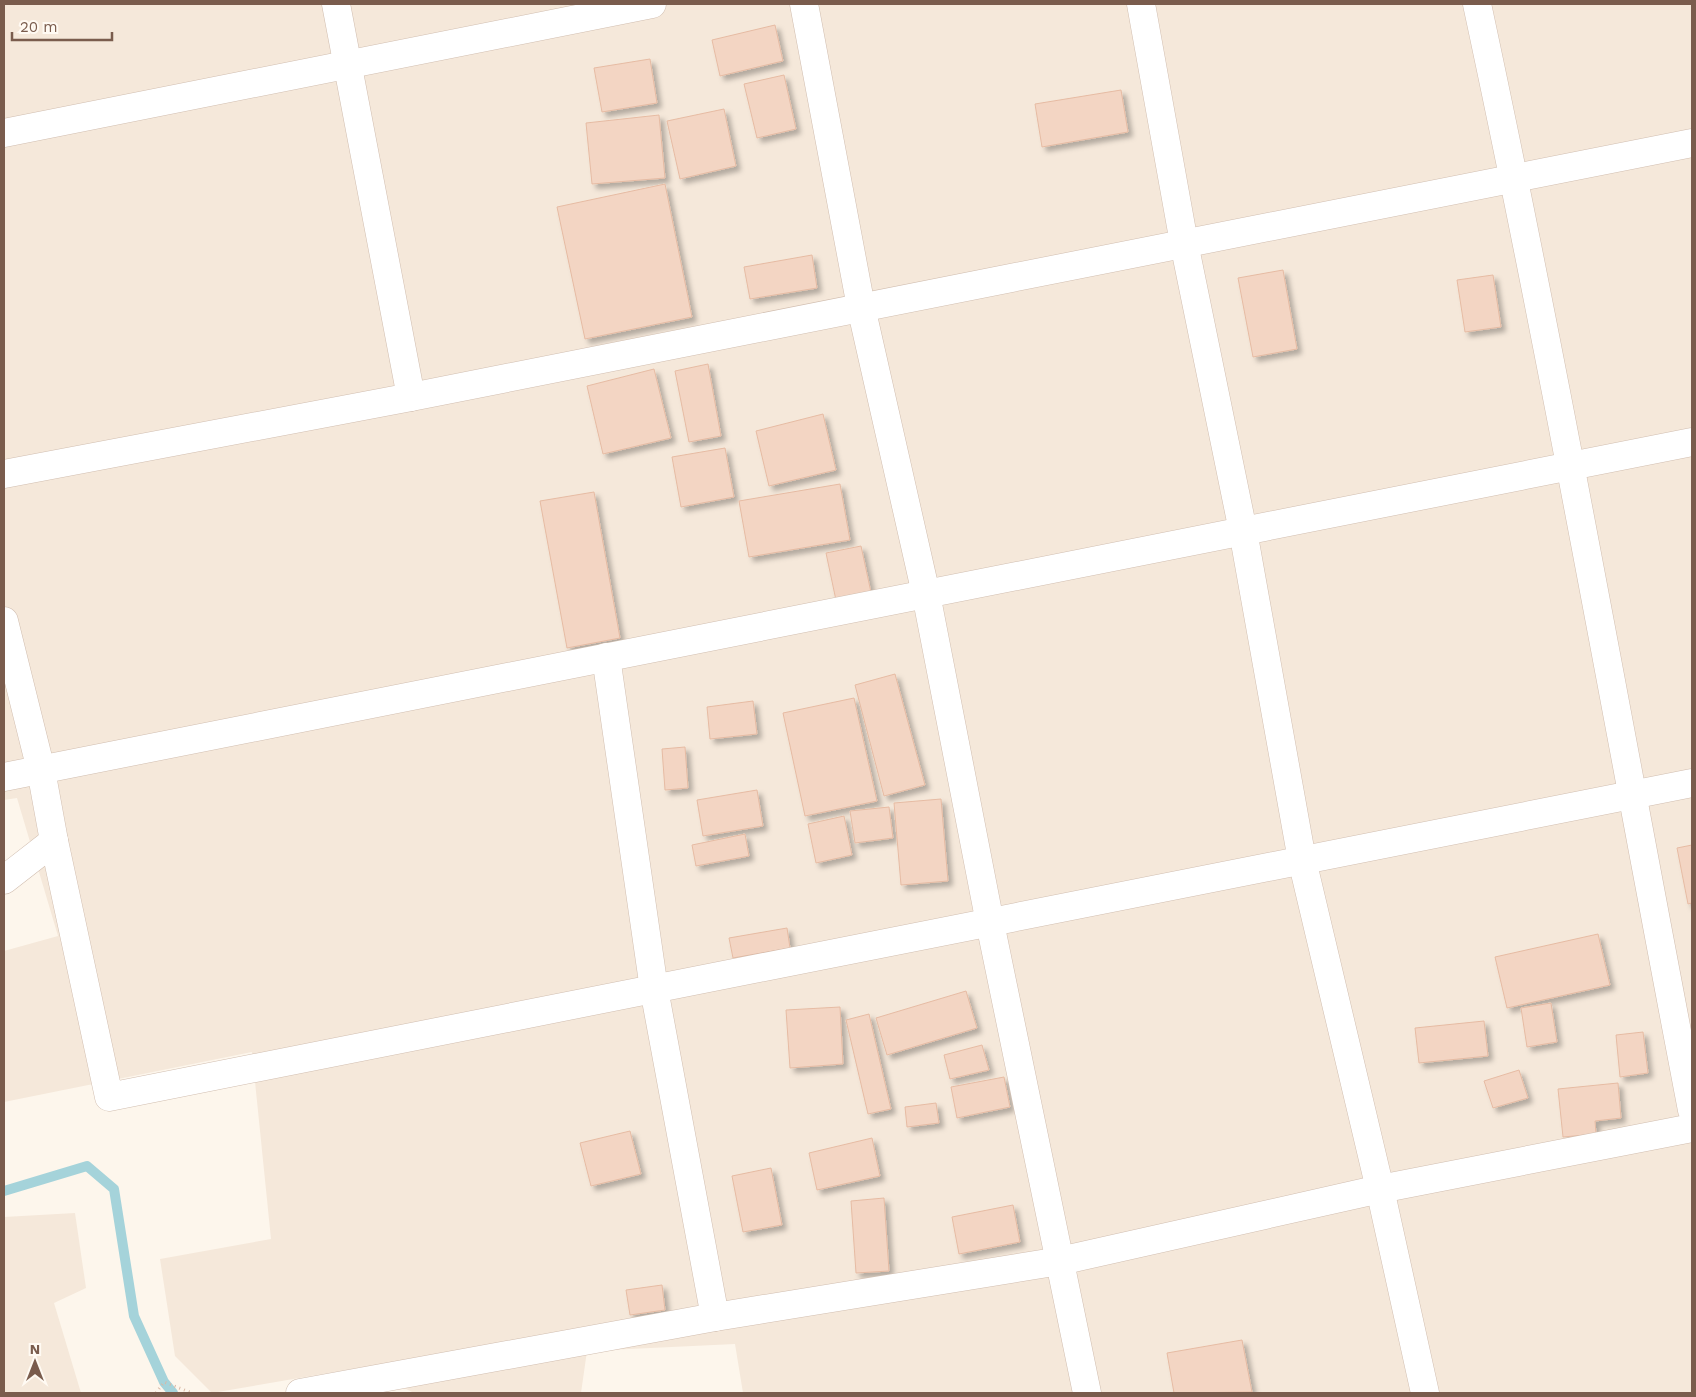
<svg xmlns="http://www.w3.org/2000/svg" width="1696" height="1397" viewBox="0 0 1696 1397" font-family="'Work Sans',sans-serif">
<style>
.residential{fill:#f5e8da}
.lines{fill:none;stroke-linecap:round;stroke-linejoin:round}
.stream{stroke:#a5d3da;stroke-width:10}
.building{fill:#f3d5c3;stroke:#e6bba3;filter:url(#shadow)}
.minor-casing{stroke:#d1beb0;stroke-width:29}
.path{stroke:#d9b8a5;stroke-width:3;stroke-dasharray:1 4;stroke-linecap:butt}
.minor{stroke:#fff;stroke-width:28}
</style>
<defs>
<filter id="shadow"><feDropShadow dx="4.5" dy="4.5" stdDeviation="2.5" flood-color="#0004"/></filter>
</defs>
<rect width="100%" height="100%" fill="#fdf6ec"/>
<!-- residential -->
<g class="residential">
<path d="M4,4H1692V1393H743L735,1344L587,1351L581,1393H414L363,1367L212,1393L175,1356L160,1259L271,1239L252,1052L4,1102V951L58,936L17,798L4,800Z"/>
<path d="M75,1213L86,1288L54,1303L81,1393H4V1217Z"/>
</g>
<g class="lines">
<!-- stream -->
<path class="stream" d="M4,1191L87,1166L114,1189L134,1316L164,1382L173,1393"/>
</g>
<!-- building -->
<g class="building">
<path d="M775,25L783,61L720,76L712,40Z"/>
<path d="M650,59L657,103L602,112L594,68Z"/>
<path d="M784,75L796,129L757,138L744,84Z"/>
<path d="M1121,90L1128,132L1042,147L1035,104Z"/>
<path d="M724,109L736,166L680,179L667,121Z"/>
<path d="M659,115L665,178L592,184L586,123Z"/>
<path d="M665,184L692,317L585,339L557,207Z"/>
<path d="M812,255L817,288L750,299L744,267Z"/>
<path d="M1283,270L1297,349L1253,357L1238,278Z"/>
<path d="M1493,275L1501,327L1465,332L1457,280Z"/>
<path d="M708,364L721,436L689,442L675,371Z"/>
<path d="M654,369L671,438L603,454L587,386Z"/>
<path d="M823,414L836,470L769,486L756,431Z"/>
<path d="M725,448L734,497L681,507L672,457Z"/>
<path d="M840,484L850,540L749,557L739,501Z"/>
<path d="M594,492L620,638L567,648L540,501Z"/>
<path d="M861,546L872,597L837,605L826,553Z"/>
<path d="M895,674L925,785L884,796L855,685Z"/>
<path d="M854,698L877,801L805,816L783,713Z"/>
<path d="M753,701L757,734L710,739L707,707Z"/>
<path d="M685,747L688,788L665,790L662,749Z"/>
<path d="M757,790L763,826L703,836L697,800Z"/>
<path d="M941,799L948,881L901,885L894,803Z"/>
<path d="M889,807L893,838L855,843L850,811Z"/>
<path d="M844,816L852,855L816,863L808,824Z"/>
<path d="M745,834L749,856L696,866L692,845Z"/>
<path d="M1692,845V903L1688,904L1677,848Z"/>
<path d="M787,928L790,948L733,958L729,938Z"/>
<path d="M1598,934L1610,985L1507,1008L1495,957Z"/>
<path d="M966,991L977,1028L887,1055L876,1018Z"/>
<path d="M1551,1003L1557,1042L1527,1047L1521,1008Z"/>
<path d="M840,1007L843,1064L790,1068L786,1010Z"/>
<path d="M869,1014L891,1109L868,1114L846,1020Z"/>
<path d="M1484,1021L1488,1056L1419,1063L1415,1028Z"/>
<path d="M1643,1032L1648,1073L1620,1077L1616,1035Z"/>
<path d="M982,1045L989,1070L950,1079L944,1055Z"/>
<path d="M1519,1070L1528,1098L1493,1108L1484,1081Z"/>
<path d="M1004,1077L1010,1107L957,1118L951,1087Z"/>
<path d="M1618,1083L1621,1118L1595,1121L1596,1134L1563,1137L1558,1089Z"/>
<path d="M936,1103L939,1123L907,1127L905,1107Z"/>
<path d="M630,1131L641,1174L591,1186L580,1143Z"/>
<path d="M872,1138L880,1176L817,1190L809,1153Z"/>
<path d="M771,1168L782,1225L743,1232L732,1176Z"/>
<path d="M884,1198L889,1271L856,1273L851,1201Z"/>
<path d="M1013,1205L1020,1242L959,1254L952,1217Z"/>
<path d="M662,1285L665,1310L630,1315L626,1290Z"/>
<path d="M1242,1340L1252,1392L1174,1393L1167,1353Z"/>
</g>
<g class="lines">
<!-- minor casing -->
<g class="minor-casing">
<g id="minor">
<path d="M336,4L411,397"/>
<path d="M804,4L861,307L926,594L990,923L1087,1393"/>
<path d="M1141,4L1184,243L1243,531L1302,860L1380,1189L1425,1393"/>
<path d="M1477,4C1556,371 1621,741 1692,1110"/>
<path d="M4,133L652,4"/>
<path d="M4,474L411,397L1692,143"/>
<path d="M4,621L41,770L54,841L109,1097L1692,783"/>
<path d="M606,657L654,989L715,1317"/>
<path d="M4,777L1692,442"/>
<path d="M4,880L54,841"/>
<path d="M300,1393L715,1317L1060,1261L1380,1189L1692,1128"/>
</g>
</g>
<!-- path -->
<path class="path" d="M156,1393L164,1382L192,1393"/>
<!-- minor -->
<use href="#minor" class="minor"/>
</g>
<!-- border -->
<rect width="1696" height="1397" fill="none" stroke="#7a5c4d" stroke-width="10"/>
<!-- north arrow -->
<g transform="translate(35 1362)" stroke="#fffaf3" stroke-width="4" paint-order="stroke">
<path d="M0-4L9 19L0 12L-9 19Z" fill="#7a5c4d"/>
<text y="-8" font-size="14" font-weight="bold" text-anchor="middle" fill="#7a5c4d">N</text>
</g>
<!-- scale -->
<path d="M12 32v8h100v-8" fill="none" stroke="#7a5c4d" stroke-width="2.5"/>
<text x="20" y="32" font-size="15" fill="#7a5c4d" stroke="#fffaf3" stroke-width="4" paint-order="stroke">20 m</text>
</svg>
